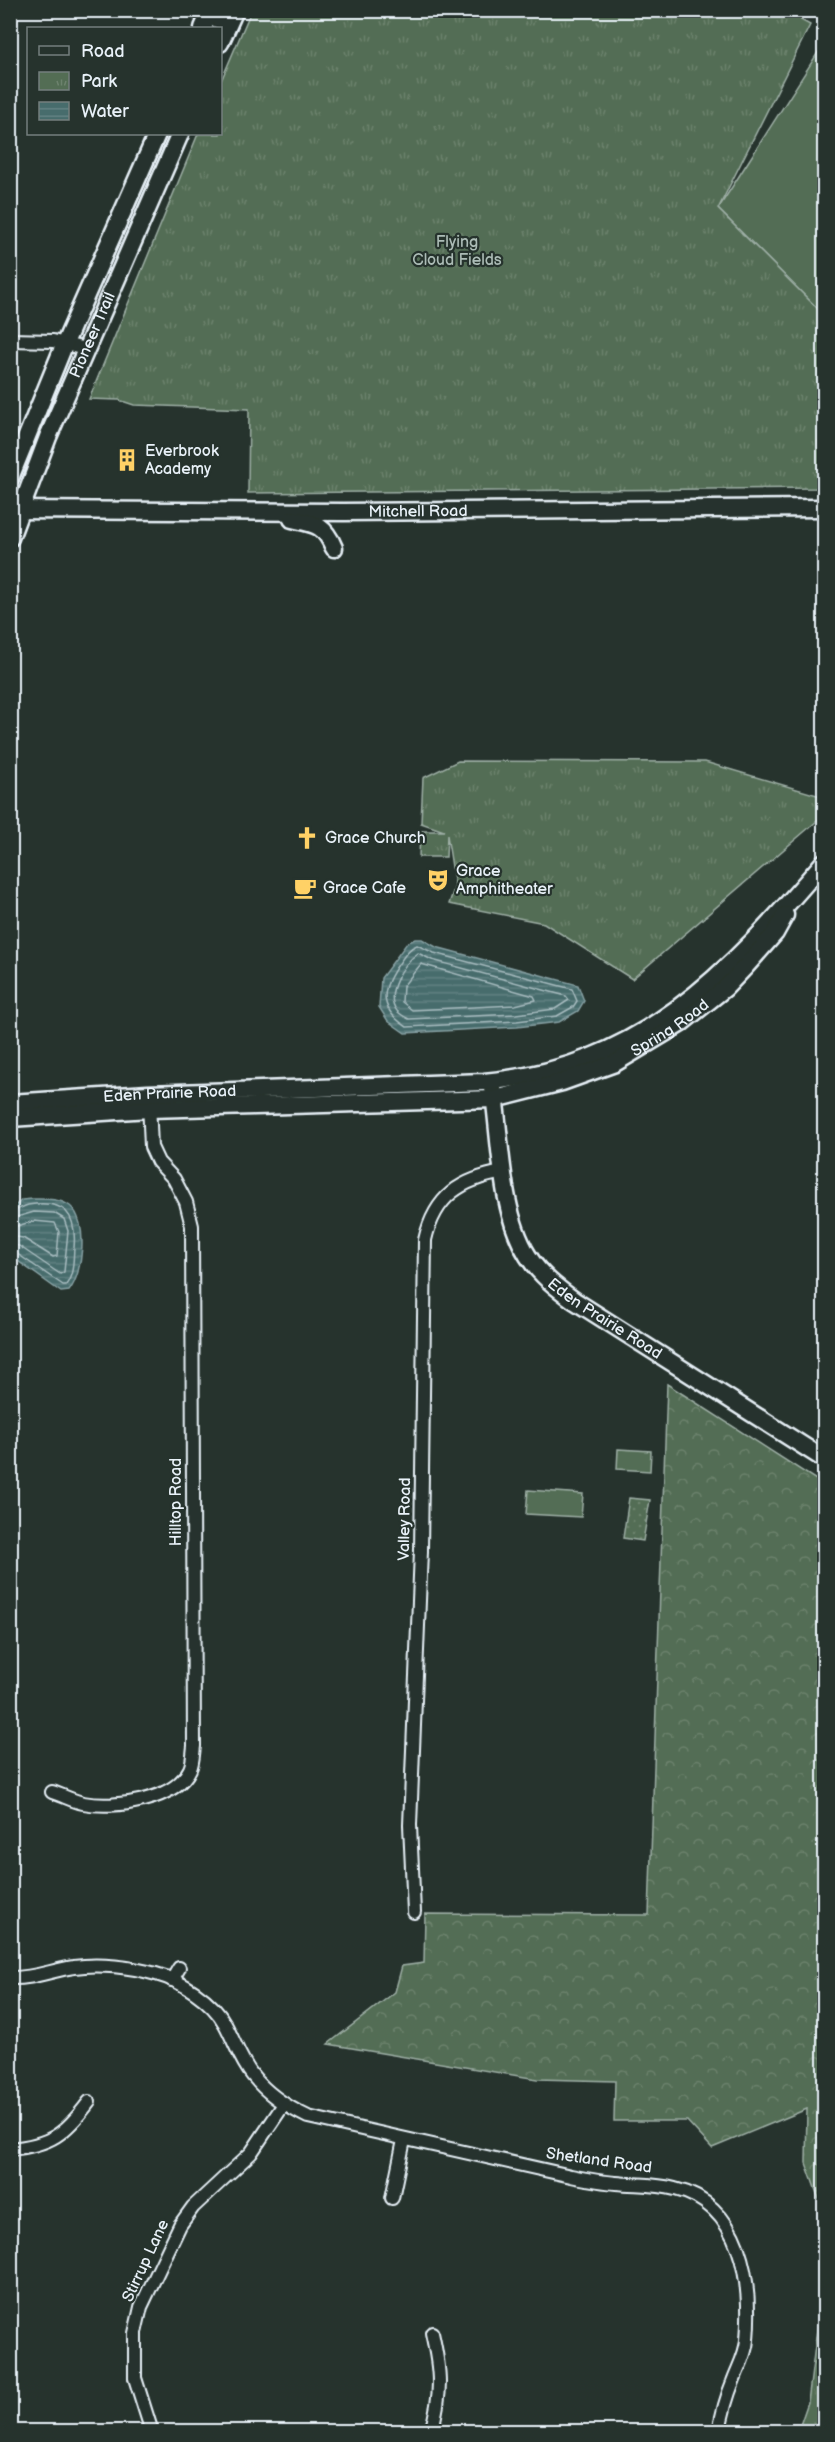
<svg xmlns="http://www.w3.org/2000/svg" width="835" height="2442" viewBox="0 0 835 2442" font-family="'Balsamiq Sans',sans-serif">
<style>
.grass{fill:#536d54;stroke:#9eafa6;stroke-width:1.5}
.forest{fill:url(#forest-crowns);stroke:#9eafa6;stroke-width:1.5}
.park{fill:url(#park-tufts);stroke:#9eafa6;stroke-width:1.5}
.garden{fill:url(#garden-dots);stroke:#9eafa6;stroke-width:1.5}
.water{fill:url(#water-rules);stroke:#87a1a4;stroke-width:1.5}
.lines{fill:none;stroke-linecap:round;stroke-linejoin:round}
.shore{stroke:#a8bcc0;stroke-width:1.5}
.street-casing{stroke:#e8f1f8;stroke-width:16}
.secondary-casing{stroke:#e8f1f8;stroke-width:21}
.street{stroke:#26332d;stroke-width:12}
.secondary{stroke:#26332d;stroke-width:16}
.labels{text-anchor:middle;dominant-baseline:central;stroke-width:4.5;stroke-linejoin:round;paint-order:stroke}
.park-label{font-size:16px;fill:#acbcb6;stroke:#26332d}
.street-label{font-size:16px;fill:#e8f1f8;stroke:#26332d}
.poi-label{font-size:16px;fill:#e8f1f8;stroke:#26332d;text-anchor:start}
</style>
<defs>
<pattern id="forest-crowns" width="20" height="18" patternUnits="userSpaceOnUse" patternTransform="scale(1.5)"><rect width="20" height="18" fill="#536d54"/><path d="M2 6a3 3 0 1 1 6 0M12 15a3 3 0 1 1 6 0" fill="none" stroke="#6c826d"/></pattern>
<pattern id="park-tufts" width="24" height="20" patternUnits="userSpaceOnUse" patternTransform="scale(1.5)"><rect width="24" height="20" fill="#536d54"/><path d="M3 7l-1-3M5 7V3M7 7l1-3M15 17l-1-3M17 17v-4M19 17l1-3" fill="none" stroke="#6c826d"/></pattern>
<pattern id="garden-dots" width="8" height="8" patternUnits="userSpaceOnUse" patternTransform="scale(1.5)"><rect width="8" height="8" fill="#536d54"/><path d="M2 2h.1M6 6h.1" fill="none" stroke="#6c826d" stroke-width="1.8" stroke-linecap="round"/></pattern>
<pattern id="water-rules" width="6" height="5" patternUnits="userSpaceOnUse" patternTransform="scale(1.5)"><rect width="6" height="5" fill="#476c6c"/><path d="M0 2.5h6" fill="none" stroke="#628182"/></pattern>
</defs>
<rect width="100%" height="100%" fill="#26332d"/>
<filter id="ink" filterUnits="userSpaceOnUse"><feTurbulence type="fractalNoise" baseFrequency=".0167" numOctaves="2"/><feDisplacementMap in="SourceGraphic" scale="12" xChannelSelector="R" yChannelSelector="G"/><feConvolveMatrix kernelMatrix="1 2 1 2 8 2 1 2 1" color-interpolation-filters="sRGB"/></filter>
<g filter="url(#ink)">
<!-- grass -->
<g class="grass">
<path d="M824,43V315L718,209Z"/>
<path d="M618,1449L651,1451L650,1471L617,1469Z"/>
<path d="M528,1490L583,1494L581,1517L526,1514Z"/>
</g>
<!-- forest -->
<path class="forest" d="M667,1384L824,1485V2274H821V2205L806,2163L807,2109L712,2148L687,2121H614L615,2081L537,2079L328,2044L395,1992L402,1966L424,1963L425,1914L649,1915Z"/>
<!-- park -->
<g class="park">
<path d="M251,11H803L801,20L810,25L718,209L824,315V488L248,493L249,409L134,405L119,400L89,399L198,134H220L221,81Z"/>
<path d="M458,761L705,762L824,797V815L632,979L544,923L449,904L455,886L447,835L446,857H419L420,831H444L421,823L423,778Z"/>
<path d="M824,2310V2431H798L808,2402L818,2321Z"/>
</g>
<!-- garden -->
<path class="garden" d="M629,1498L650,1500L643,1541L623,1538Z"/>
<!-- water -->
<g class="water">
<path d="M415,939H422L436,947L578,985L584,1001L578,1011L559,1022L517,1027L405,1033L388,1021L379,1007L381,978L407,943Z"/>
<path d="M33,1199C45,1199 59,1198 70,1206C89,1221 83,1274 69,1291L61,1292L11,1256V1209L22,1200Z"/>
</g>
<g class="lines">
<!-- shore -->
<g class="shore">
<path d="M417,945L434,953L572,989L577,1001L573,1007L557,1016L517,1021L407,1027C377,1008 381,988 400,962C405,955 409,948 417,945Z"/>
<path d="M418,953L432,960L566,996L569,1000L555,1009L516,1014L409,1019C405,1017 400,1014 397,1011C383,994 404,963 418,953Z"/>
<path d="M421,964L534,996L536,1000L515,1005L412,1010L402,1002L403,986Z"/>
<path d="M10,1212C17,1211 21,1207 28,1205C65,1199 77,1214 74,1248C73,1261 74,1274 66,1285H63L16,1253L10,1252"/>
<path d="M10,1219L34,1212L54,1213L64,1219L68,1231L64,1272L60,1274L19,1246L10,1245"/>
<path d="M10,1228L34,1221L55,1223L59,1232L57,1256L53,1257L23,1238L10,1236"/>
</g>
<!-- street casing -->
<g class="street-casing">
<g id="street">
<path d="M192,10L228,26"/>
<path d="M10,340L53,341L85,349"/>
<path d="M52,1792C62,1795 73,1801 83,1803C114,1809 175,1801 190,1769C193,1763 193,1753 194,1746L192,1226L186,1202L174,1179L158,1162L151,1147L149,1102"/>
<path d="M414,1912L410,1825L421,1551L425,1240C435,1196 461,1179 504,1172"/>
<path d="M10,1978C33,1979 52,1970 74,1967C99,1963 131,1967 156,1974C182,1981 212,2000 225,2024C235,2042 240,2060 253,2076C268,2095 287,2107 308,2117L571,2176C586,2179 601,2182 616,2183C635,2185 656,2184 675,2189C742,2205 752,2282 747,2340C746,2354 739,2366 734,2379C727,2396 722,2413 719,2432"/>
<path d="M172,1980L179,1968"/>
<path d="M10,2149C51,2145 65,2134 89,2102"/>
<path d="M392,2198L404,2140"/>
<path d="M152,2432L135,2378V2333L141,2307L180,2225L193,2207L251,2153L284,2104"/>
<path d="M431,2432C442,2392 441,2373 432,2333"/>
</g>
</g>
<!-- secondary casing -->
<g class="secondary-casing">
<g id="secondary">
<path d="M203,28L211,10"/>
<path d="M220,43L235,10"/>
<path d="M10,478L65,343L157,134"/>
<path id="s1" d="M10,510L344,512L824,508"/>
<path d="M292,519C315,524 324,524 334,548"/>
<path id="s2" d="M10,538L48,437L180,134"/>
<path id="s3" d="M493,1088C501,1140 500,1212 528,1256C540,1275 557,1288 575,1301L824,1459"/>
<path id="s4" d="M10,1103L148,1094L484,1082C641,1068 728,974 824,862"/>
<path id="s5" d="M10,1118L149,1109L495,1099L562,1082L615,1063L680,1024L725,988L745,967L775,933L785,915"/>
</g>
</g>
<!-- street -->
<use href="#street" class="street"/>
<!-- secondary -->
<use href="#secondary" class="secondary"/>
</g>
</g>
<!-- icons -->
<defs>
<g id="building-bare" transform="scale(1.8)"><path d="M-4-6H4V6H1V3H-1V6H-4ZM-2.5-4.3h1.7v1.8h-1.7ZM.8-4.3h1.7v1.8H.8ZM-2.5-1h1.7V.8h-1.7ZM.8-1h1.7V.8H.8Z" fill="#ffd166" stroke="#26332d" stroke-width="2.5" paint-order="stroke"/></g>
<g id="church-bare" transform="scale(1.8)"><path d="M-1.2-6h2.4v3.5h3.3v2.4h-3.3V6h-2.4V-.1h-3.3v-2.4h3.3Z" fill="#ffd166" stroke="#26332d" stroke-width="2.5" paint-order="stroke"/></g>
<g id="theatre-bare" transform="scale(1.8)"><path d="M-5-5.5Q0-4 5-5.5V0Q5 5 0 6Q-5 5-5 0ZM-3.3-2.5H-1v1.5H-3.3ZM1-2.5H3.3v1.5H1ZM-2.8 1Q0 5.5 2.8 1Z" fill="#ffd166" stroke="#26332d" stroke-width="2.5" paint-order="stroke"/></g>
<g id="cafe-bare" transform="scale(1.8)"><path d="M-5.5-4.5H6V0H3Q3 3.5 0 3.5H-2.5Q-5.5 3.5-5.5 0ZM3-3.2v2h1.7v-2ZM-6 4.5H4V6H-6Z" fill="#ffd166" stroke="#26332d" stroke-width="2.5" paint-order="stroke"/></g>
</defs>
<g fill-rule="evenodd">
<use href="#building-bare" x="127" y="460"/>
<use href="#church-bare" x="307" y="838"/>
<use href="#theatre-bare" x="438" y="880"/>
<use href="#cafe-bare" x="305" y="888"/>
</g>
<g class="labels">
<!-- park labels -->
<g class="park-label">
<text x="457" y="242">Flying<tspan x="457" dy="18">Cloud Fields</tspan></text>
</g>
<!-- street labels -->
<g class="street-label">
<text stroke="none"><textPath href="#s2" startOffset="219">Pioneer Trail</textPath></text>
<text stroke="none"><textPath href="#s1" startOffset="408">Mitchell Road</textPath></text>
<text stroke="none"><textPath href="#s5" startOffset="676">Spring Road</textPath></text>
<text stroke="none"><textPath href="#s4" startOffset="160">Eden Prairie Road</textPath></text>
<text stroke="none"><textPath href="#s3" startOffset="273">Eden Prairie Road</textPath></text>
<text transform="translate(176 1502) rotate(-90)">Hilltop Road</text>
<text transform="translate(405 1519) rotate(-89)">Valley Road</text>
<text transform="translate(599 2161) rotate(8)">Shetland Road</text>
<text transform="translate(146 2261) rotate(-65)">Stirrup Lane</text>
</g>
<!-- poi labels -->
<g class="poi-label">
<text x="145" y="451">Everbrook<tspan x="145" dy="18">Academy</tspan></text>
<text x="325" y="838">Grace Church</text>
<text x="456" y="871">Grace<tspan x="456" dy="18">Amphitheater</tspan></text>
<text x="323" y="888">Grace Cafe</text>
</g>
</g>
<!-- margin -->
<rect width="835" height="2442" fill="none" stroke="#26332d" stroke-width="36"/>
<rect x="18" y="18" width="799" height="2406" fill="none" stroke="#e8f1f8" stroke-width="2" filter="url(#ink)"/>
<!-- legend -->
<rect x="27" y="27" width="195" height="108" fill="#26332d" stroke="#747f7e" stroke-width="1.5"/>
<rect x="39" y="46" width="30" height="9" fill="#26332d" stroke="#747f7e" stroke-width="1.5"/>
<text x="81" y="57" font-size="18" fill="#e8f1f8">Road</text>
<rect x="39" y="72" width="30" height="18" fill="url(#park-tufts)" stroke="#747f7e" stroke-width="1.5"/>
<text x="81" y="87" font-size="18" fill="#e8f1f8">Park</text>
<rect x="39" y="102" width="30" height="18" fill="url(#water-rules)" stroke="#747f7e" stroke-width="1.5"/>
<text x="81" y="117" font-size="18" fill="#e8f1f8">Water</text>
</svg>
